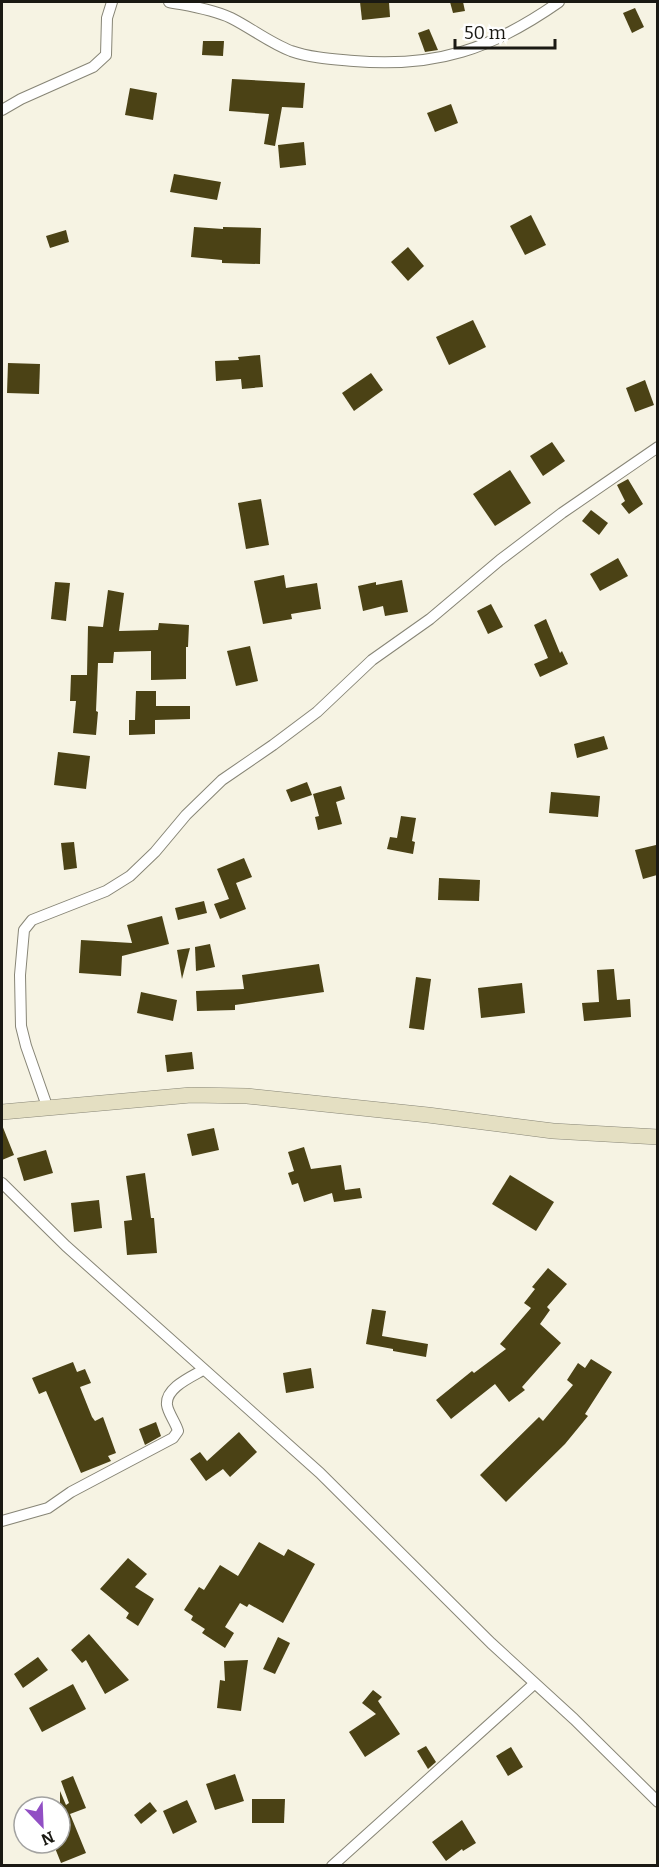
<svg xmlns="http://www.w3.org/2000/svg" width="659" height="1867" viewBox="0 0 659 1867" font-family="Bitter,serif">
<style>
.building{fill:#4b4215}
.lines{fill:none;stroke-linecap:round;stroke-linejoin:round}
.street-casing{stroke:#878576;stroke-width:12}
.secondary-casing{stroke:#878576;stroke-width:16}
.street{stroke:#fff;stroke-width:10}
.secondary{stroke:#e4dfc2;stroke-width:15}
</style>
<rect width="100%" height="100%" fill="#f6f3e3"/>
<!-- building -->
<g class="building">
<path d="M360,2H389L390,17L362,20Z"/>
<path d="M450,2H463L465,11L453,13Z"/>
<path d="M635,8L644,27L632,33L623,13Z"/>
<path d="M429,29L438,50L425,52L418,33Z"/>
<path d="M203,41H224L223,56L202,55Z"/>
<path d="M232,79L305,83L303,108L282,107L275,146L264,144L269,114L229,111Z"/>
<path d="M130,88L157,93L153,120L125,115Z"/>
<path d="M451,104L458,123L435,132L427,113Z"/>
<path d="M304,142L306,165L280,168L278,145Z"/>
<path d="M174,174L221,182L217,200L170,192Z"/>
<path d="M531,215L546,245L525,255L510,226Z"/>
<path d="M194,227L223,229V227L261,228L260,264L222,263V260L191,257Z"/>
<path d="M66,230L69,242L50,248L46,236Z"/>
<path d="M408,247L424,266L408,281L391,262Z"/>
<path d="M473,320L486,347L449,365L436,337Z"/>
<path d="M260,355L263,387L242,389L241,379L216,381L215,361L239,360L238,357Z"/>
<path d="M8,363L40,364L39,394L7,393Z"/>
<path d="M371,373L383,390L354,411L342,393Z"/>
<path d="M645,380L654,405L635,412L626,388Z"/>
<path d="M552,442L565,461L543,476L530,456Z"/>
<path d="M510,470L531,503L495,526L473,494Z"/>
<path d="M628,479L643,504L629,514L621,504L625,501L617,485Z"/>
<path d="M261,499L269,545L246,549L238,503Z"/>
<path d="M591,510L608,523L599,535L582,521Z"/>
<path d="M618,558L628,576L600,591L590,574Z"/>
<path d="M284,575L286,588L317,583L321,609L291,614L292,619L263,624L254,581Z"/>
<path d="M402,580L408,612L385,616L383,606L363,611L358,586L376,582V585Z"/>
<path d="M55,582L70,583L66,621L51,619Z"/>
<path d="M108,590L124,593L119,631L158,630L159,623L189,625L188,647H186V679L151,680V651L114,652L113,663H98L96,711L98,712L96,735L73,733L76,701H70L71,675H87L88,626L103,627Z"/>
<path d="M491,604L503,627L488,634L477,611Z"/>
<path d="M546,619L560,653L562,651L568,664L540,677L534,664L548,658L534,625Z"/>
<path d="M250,646L258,681L236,686L227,651Z"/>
<path d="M136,691H156V706H190V719L155,720V734L129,735V720H135Z"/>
<path d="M604,736L608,749L577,758L574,744Z"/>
<path d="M58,752L90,756L86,789L54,785Z"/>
<path d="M307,782L312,795L291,802L286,790Z"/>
<path d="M341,786L345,799L336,802L342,824L318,830L315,817L319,816L313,794Z"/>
<path d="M551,792L600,796L598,817L549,813Z"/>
<path d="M401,816L416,818L412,841L415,842L413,854L387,849L390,837L397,838Z"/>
<path d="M74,842L77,868L64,870L61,843Z"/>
<path d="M656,845L657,875L643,879L635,850Z"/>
<path d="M244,858L252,877L236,883L246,909L220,919L214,904L229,899L217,869Z"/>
<path d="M439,878L480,880L479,901L438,900Z"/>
<path d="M204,901L207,913L178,920L175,908Z"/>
<path d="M162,916L169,944L122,956L121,976L79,973L81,940L132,943L127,925Z"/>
<path d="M210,944L215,967L196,971L195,947Z"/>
<path d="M190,948L182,979L177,950Z"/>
<path d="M319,964L324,992L235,1005V1010L197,1011L196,991L244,989L242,975Z"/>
<path d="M614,969L617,1000L630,999L631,1017L584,1021L582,1003L599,1002L597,970Z"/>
<path d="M416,977L431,979L424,1030L409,1028Z"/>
<path d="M522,983L525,1013L481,1018L478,988Z"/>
<path d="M141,992L177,1000L173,1021L137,1013Z"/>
<path d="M192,1052L194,1069L167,1072L165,1055Z"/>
<path d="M2,1125L14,1155L2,1160Z"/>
<path d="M214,1128L219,1150L192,1156L187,1134Z"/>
<path d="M304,1147L311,1169L341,1165L345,1190L360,1188L362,1198L334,1202L332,1193L304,1202L298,1183L292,1185L288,1173L294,1171L288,1152Z"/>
<path d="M46,1150L53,1173L24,1181L17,1158Z"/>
<path d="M145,1173L151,1218H154L157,1253L127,1255L124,1221L132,1220L126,1176Z"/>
<path d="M510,1175L554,1202L536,1231L492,1204Z"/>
<path d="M99,1200L102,1228L74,1232L71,1203Z"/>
<path d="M548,1268L567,1284L547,1307L550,1310L540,1324L561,1343L522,1387L525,1390L509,1402L495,1384L451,1419L436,1400L472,1371L474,1373L506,1349L500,1344L531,1308L524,1303L535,1289L532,1287Z"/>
<path d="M372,1309L386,1311L382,1336L428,1344L426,1357L393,1351V1349L366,1344Z"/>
<path d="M591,1359L612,1372L585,1414L588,1416L565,1444L506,1502L480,1475L539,1417L543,1421L573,1385L567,1380L578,1363L585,1368Z"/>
<path d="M73,1362L77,1372L85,1369L91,1383L80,1387L92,1417L95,1421L103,1417L116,1453L108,1456L111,1461L81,1473L46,1391L39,1394L32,1378Z"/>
<path d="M311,1368L314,1388L286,1393L283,1373Z"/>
<path d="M156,1422L161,1436L145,1445L139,1429Z"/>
<path d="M239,1432L257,1452L230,1477L223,1469L206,1481L190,1459L200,1452L207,1461Z"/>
<path d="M259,1542L284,1556L288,1549L315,1564L283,1623L249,1604L247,1607L240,1603L225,1627L234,1633L225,1648L202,1633L205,1629L191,1620L193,1616L184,1610L199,1587L204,1590L220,1565L238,1576Z"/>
<path d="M128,1558L147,1574L135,1587L154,1599L138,1626L126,1618L129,1613L100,1589Z"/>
<path d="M89,1634L129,1680L105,1694L86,1660L82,1663L71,1650Z"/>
<path d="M278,1637L290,1643L275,1674L263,1669Z"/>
<path d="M38,1657L48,1670L23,1688L14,1674Z"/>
<path d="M248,1660L241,1711L217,1708L220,1680L225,1681L224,1661Z"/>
<path d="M73,1684L86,1709L42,1732L29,1708Z"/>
<path d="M373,1690L382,1697L378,1701L400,1734L365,1757L349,1732L376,1714L362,1703Z"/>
<path d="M426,1746L436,1762L428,1769L417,1751Z"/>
<path d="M511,1747L523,1767L508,1776L496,1756Z"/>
<path d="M235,1774L244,1801L215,1810L206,1784Z"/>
<path d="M73,1776L86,1808L70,1814L86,1853L61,1863L53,1843H60V1791L66,1805L69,1803L61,1781Z"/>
<path d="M252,1799H285L284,1823H252Z"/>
<path d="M187,1800L197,1822L173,1834L163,1811Z"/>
<path d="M150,1802L157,1811L141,1824L134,1815Z"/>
<path d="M462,1820L476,1843L463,1851L462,1849L446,1861L432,1842Z"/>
</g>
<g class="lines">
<!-- street casing -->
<g class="street-casing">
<g id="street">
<path d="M169,2C189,6 212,9 231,18C251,28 270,43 291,51C311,58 332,59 354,61C436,68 492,49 559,2"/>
<path d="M2,110L21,99L93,67L106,55L107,18L112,2"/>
<path d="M48,1109L26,1046L21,1026L20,975L24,930L32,920L106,891L130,876L155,852L186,815L222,780L273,745L317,712L372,660L430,619L500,560L562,513L658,447"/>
<path d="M2,1183L66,1246L320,1473L491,1643L574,1719L658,1802"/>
<path d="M2,1521L48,1508L71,1492L173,1438L178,1431C176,1423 168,1413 167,1405C165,1388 191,1377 203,1370"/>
<path d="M332,1866L534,1684"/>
</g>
</g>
<!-- secondary casing -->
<g class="secondary-casing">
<path id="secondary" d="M2,1112L191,1095L247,1096L428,1115L553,1131L658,1137"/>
</g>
<!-- street -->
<use href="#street" class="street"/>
<!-- secondary -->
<use href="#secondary" class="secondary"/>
</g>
<!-- border -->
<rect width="659" height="1867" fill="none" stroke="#1a1913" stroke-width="6"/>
<!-- north arrow -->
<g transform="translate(42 1825) rotate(157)"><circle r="28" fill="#ffffff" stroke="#a3a3a1" stroke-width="1.5"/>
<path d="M0-4.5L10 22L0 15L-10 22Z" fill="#914fc4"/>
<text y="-9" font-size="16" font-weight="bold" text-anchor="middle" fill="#1a1913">N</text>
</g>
<!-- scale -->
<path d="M455 39v9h100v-9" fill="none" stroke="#1a1913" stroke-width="3"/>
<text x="464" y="39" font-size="18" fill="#1a1913" stroke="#ffffff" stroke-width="4.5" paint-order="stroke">50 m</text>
</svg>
